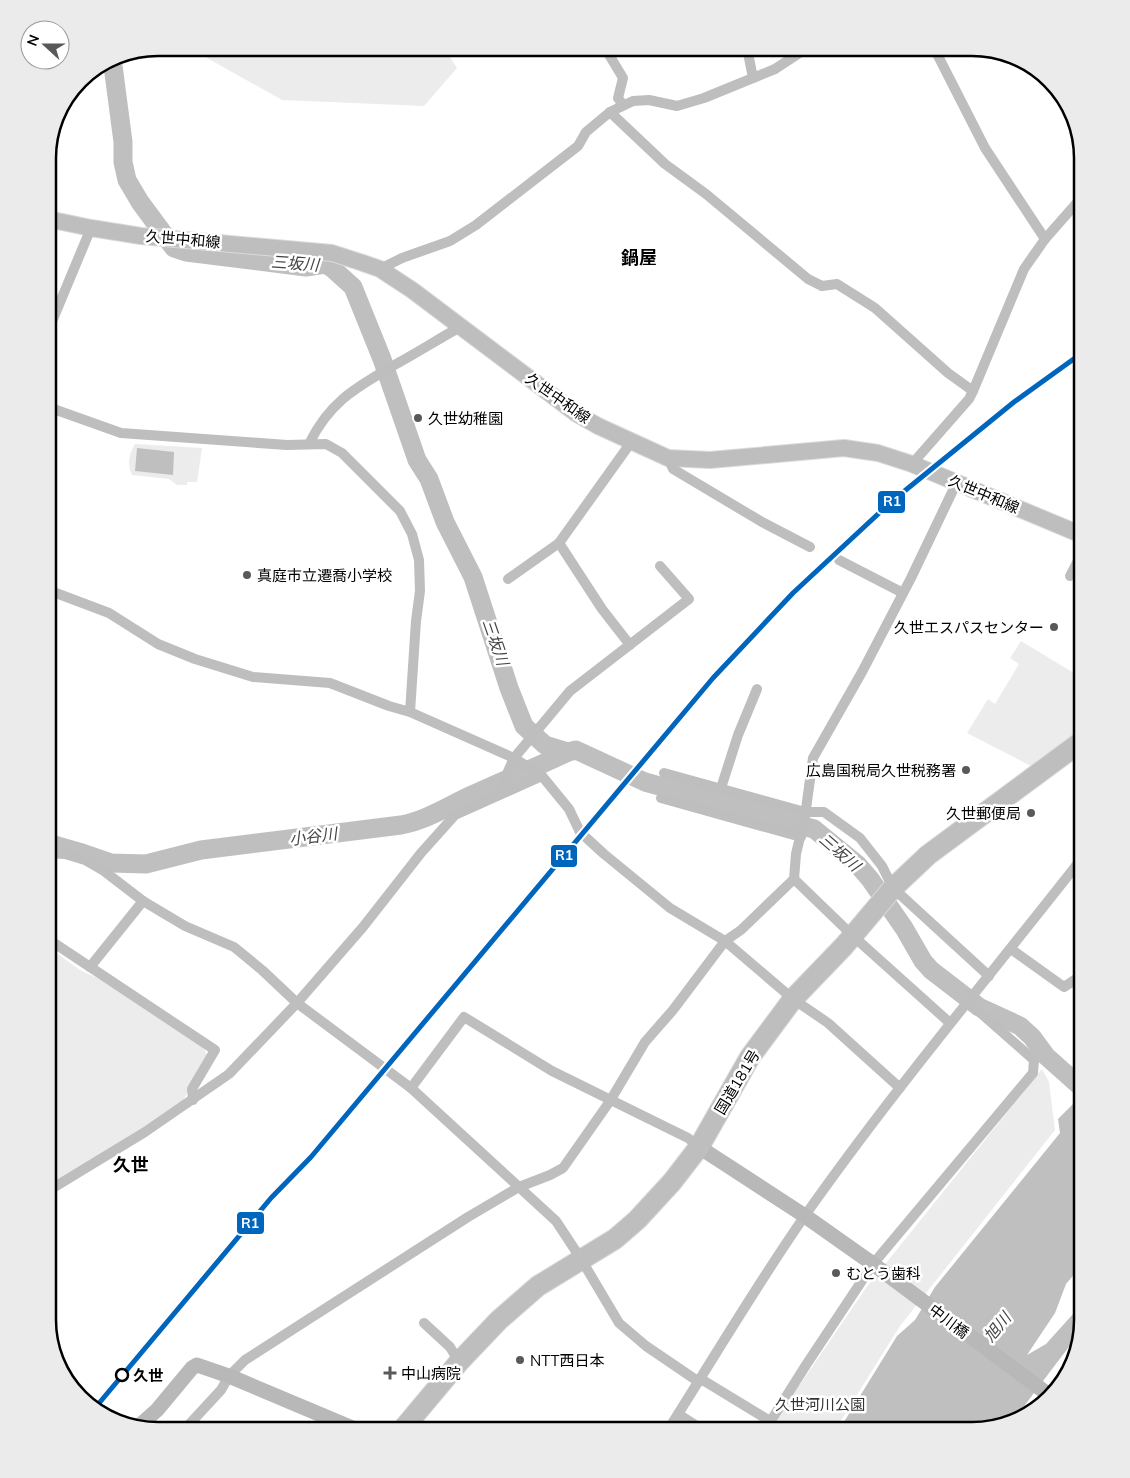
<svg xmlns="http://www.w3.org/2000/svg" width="1130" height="1478" viewBox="0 0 1130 1478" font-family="Mulish,'Noto Sans JP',sans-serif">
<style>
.green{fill:#ececec}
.water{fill:#bfbfbf}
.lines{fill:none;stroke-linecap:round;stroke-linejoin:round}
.river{stroke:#bfbfbf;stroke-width:19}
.primary-casing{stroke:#dbdbdb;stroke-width:18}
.highway-casing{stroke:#dbdbdb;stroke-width:22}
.street{stroke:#bebebe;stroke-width:10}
.secondary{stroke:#b8b8b8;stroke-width:15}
.primary{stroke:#bebebe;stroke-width:16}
.highway{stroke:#bebebe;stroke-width:20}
.rail-1-casing{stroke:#fff;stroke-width:9}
.rail-1{stroke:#0065bd;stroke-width:5}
.poi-dot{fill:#595959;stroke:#fff;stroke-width:2}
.stop-dot{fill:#fff;stroke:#000;stroke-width:2.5}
.labels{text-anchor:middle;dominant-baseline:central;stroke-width:5;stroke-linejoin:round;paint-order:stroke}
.street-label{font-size:15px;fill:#000;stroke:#fff}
.poi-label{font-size:15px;fill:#000;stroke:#fff;text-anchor:start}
.stop-label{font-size:15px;font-weight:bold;fill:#000;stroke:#fff;text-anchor:start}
.park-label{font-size:15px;fill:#333;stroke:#fff}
.water-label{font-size:16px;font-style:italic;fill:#444;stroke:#fff}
.quarter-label{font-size:18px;font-weight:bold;fill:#000;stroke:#fff}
.rim{fill:none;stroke:#000;stroke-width:2.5}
.line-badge{stroke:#fff;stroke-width:2}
.badge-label{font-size:14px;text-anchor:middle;font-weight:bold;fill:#fff}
</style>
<rect width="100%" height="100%" fill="#fff"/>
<!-- green -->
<g class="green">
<path d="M200,48H444L457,68L424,106L282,100L207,58Z"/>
<path d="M135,444L202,448L197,482H187V485H177L169,479L132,475C127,464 129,454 135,444Z"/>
<path d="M1021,641L1082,678V732L1033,767L967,733L988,699L995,704L1019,664L1010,658Z"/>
<path d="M48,947L80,970L99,979L198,1044L204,1049L207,1055L182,1103L48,1187Z"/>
<path d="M1042,1069L1049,1082L1055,1130L900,1326L835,1430H769L866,1288Z"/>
</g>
<!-- water -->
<g class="water">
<path d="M137,448L174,452L173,475L135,471Z"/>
<path d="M1082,1090V1265L1066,1284L1055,1313L1027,1355L1046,1344L1082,1304C1082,1324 1082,1334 1068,1348L1015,1418L972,1430H839L897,1336L915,1320L935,1287L1060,1133L1058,1119L1081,1096Z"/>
</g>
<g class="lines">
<!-- river -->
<g class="river">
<path d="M112,58L123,142V162L127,180L140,202L174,248L186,252L306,267L325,264L332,268L353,287L382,359L417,460L429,479L445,522L473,577L509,688L524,726L545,745L568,752L576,750L645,782L814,829L857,864L870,879L904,928L923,961L931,970L979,1007L1020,1026L1032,1037L1046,1056L1082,1088"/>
<path d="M48,843L79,852L111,863L146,864L201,850L401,825C427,820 448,806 472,795C504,780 537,767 568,752"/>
</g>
<!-- primary casing -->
<g class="primary-casing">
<path id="primary" d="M48,219L91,228L141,236L332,253L363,263L380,269L412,290L577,414L598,426L668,458L710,460L844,448L878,453L912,464L1082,535"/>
</g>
<!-- highway casing -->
<g class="highway-casing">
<path id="highway" d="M402,1430L459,1362L499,1320L538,1286L615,1239L637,1220L672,1182L699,1147L750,1057L793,999L844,946L893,888L928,855L1082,741"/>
</g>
<!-- street -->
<g class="street">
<path d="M605,48L623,78L618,98L623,105"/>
<path d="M747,48L753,78"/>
<path d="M934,48L985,148L1045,239"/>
<path d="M610,112L665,164L706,194L808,279L822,286L837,284L875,308L948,373L973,391"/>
<path d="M380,269L402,258L450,241L476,225L578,146L586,132L610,112L633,101L649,100L677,106L704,98L775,69L807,48"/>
<path d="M48,331L91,228"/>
<path d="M48,407L121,433L287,445L326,444L342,453L400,511L412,534L419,560L420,591L416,621L410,712"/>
<path d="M309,444C330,400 359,386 398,363C420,351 440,338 462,326"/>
<path d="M668,458L673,469L762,522L810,547"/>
<path d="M912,464L969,399L973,391L1024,269L1045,239L1082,197"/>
<path d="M559,543L602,609L630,645"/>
<path d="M839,560L903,593"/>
<path d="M1070,576L1082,553"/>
<path d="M508,579L559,543L632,441"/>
<path d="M48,590L109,613L158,644L195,659L253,677L330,683L389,706L410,712L514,758L542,776L569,809L580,832L604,854L670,908L725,941L793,999L828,1023L900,1088"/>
<path d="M664,773L805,812H824L860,838L882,866L893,888L989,976"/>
<path d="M721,788L738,735L757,689"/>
<path d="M497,796L514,758L570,691L689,599L660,566"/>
<path d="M661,798L801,837"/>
<path d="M48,853L65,854L85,860L104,871L143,901L185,926L234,947L262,970L297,1003L411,1088L556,1221L581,1259L619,1323L646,1346L699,1382"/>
<path d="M794,879L853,936L950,1023"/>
<path d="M48,939L215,1050L192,1089L193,1100"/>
<path d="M1011,949L1064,987L1082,975"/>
<path d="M90,967L143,901"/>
<path d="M411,1088L464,1017L552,1071L688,1138L699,1147"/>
<path d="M48,1191L145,1132L229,1074L297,1003L363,927L421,853L455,815L542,776"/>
<path d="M424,1323L450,1347L459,1362"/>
<path d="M701,1379L770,1421"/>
<path d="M678,1414L703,1430"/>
<path d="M184,1430L221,1390L229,1376L245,1360L468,1217L519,1187L550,1175L563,1168L610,1101L645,1042L673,1010L725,941L741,930L794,879L796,854L805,816L813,758L862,672L911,578L956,484"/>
<path d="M668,1430C713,1359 756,1286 804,1217C891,1093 989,977 1082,858"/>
<path d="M765,1430L806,1365L873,1264L1033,1073L1034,1060L967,1001"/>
</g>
<!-- secondary -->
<g class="secondary">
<path d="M699,1147L805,1216L873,1264L1049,1395"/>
<path d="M139,1426L157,1410L192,1368L197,1365L229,1376L357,1430"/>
</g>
<!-- primary -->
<use href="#primary" class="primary"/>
<!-- highway -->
<use href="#highway" class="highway"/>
<!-- rail-1 casing -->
<g class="rail-1-casing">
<path id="rail-1" d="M95,1408L271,1198L311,1157L713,678L793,593L891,502L1014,402L1082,353"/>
</g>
<!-- rail-1 -->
<use href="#rail-1" class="rail-1"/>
</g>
<!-- markers -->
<g class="poi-dot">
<circle cx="418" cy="418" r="5"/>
<circle cx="247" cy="575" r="5"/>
<circle cx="1054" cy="627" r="5"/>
<circle cx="966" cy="770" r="5"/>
<circle cx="1031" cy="813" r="5"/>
<circle cx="836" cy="1273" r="5"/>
<circle cx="520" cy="1360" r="5"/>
<path d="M387.5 1365.5h5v5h5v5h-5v5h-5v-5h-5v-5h5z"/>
</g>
<circle class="stop-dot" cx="122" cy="1375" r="6"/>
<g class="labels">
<!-- street labels -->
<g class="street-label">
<text transform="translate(183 239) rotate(5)">久世中和線</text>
<text transform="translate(558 398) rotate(35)">久世中和線</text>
<text transform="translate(984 494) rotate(23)">久世中和線</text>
<text transform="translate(737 1082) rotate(-59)">国道181号</text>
<text transform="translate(949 1321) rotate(37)">中川橋</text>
</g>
<!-- poi labels -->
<g class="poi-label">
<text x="428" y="418">久世幼稚園</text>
<text x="257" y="575">真庭市立遷喬小学校</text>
<text x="1044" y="627" text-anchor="end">久世エスパスセンター</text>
<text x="956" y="770" text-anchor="end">広島国税局久世税務署</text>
<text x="1021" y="813" text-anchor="end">久世郵便局</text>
<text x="846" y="1273">むとう歯科</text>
<text x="530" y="1360">NTT西日本</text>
<text x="401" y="1373">中山病院</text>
</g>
<!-- stop labels -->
<g class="stop-label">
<text x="133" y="1375">久世</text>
</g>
<!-- park labels -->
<g class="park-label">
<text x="820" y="1404">久世河川公園</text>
</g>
<!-- water labels -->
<g class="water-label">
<text transform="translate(295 263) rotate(4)">三坂川</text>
<text transform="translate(496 642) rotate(71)">三坂川</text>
<text transform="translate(313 836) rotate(-7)">小谷川</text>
<text transform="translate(840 852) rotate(41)">三坂川</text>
<text transform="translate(997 1327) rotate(-50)">旭川</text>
</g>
<!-- quarter labels -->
<g class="quarter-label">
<text x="639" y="257">鍋屋</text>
<text x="131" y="1164">久世</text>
</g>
</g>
<!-- crop -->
<path d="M0 0H1130V1478H0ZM158 56H972A102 102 0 0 1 1074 158V1320A102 102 0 0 1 972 1422H158A102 102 0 0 1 56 1320V158A102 102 0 0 1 158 56Z" fill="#ebebeb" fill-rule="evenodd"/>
<path class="rim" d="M158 56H972A102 102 0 0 1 1074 158V1320A102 102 0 0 1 972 1422H158A102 102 0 0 1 56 1320V158A102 102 0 0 1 158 56Z"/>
<g class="line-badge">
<rect x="877" y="490" width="29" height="24" rx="5" fill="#0065bd"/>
<rect x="550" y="844" width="28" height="24" rx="5" fill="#0065bd"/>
<rect x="236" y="1211" width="29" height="24" rx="5" fill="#0065bd"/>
</g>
<g class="badge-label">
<text x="892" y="506">R1</text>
<text x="564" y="860">R1</text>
<text x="250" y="1228">R1</text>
</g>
<!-- north arrow -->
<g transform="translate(45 45) rotate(291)"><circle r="24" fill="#ffffff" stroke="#999999"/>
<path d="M0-4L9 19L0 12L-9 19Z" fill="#595959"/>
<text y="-8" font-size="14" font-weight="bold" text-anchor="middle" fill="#000000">N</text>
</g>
</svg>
